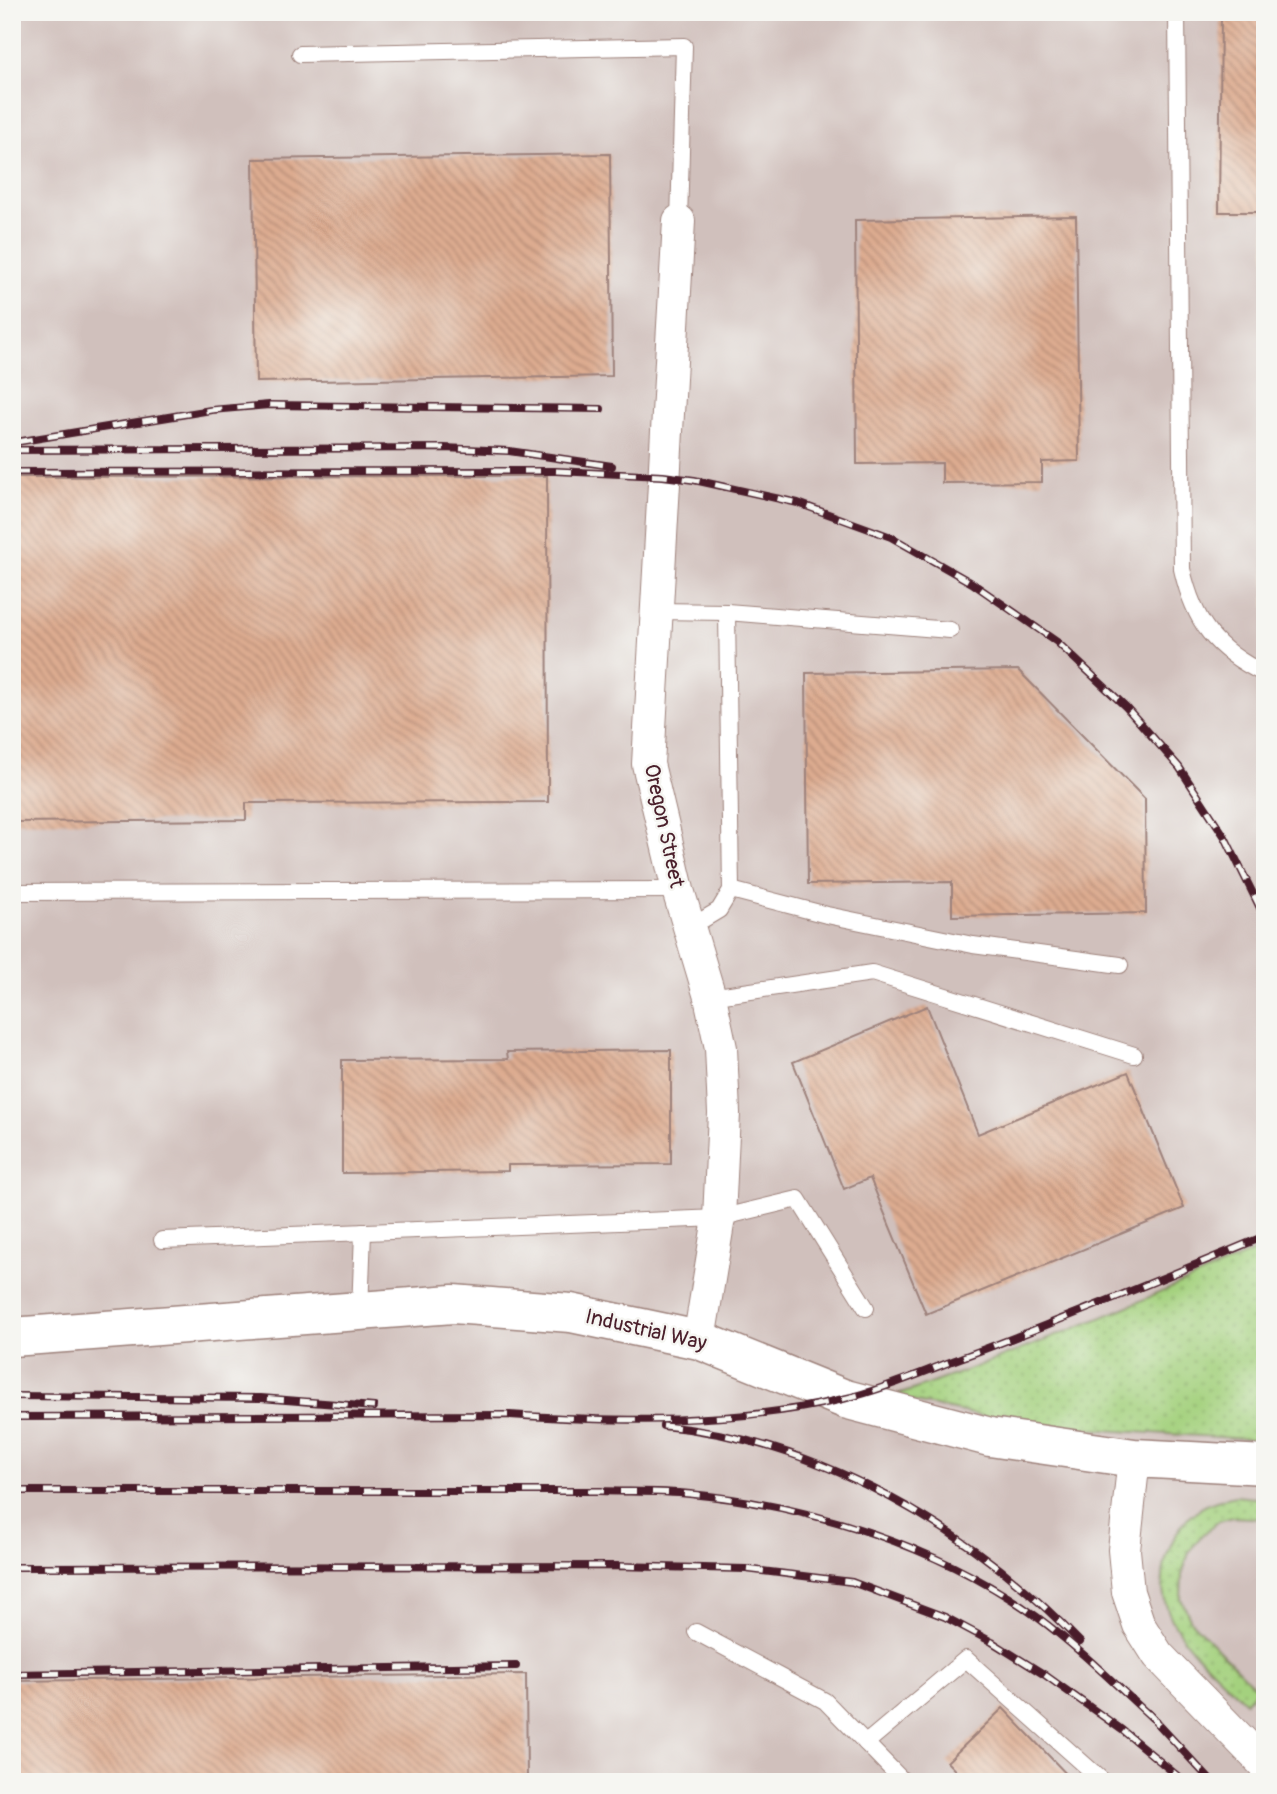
<svg xmlns="http://www.w3.org/2000/svg" width="1277" height="1794" viewBox="0 0 1277 1794" font-family="Pangolin,sans-serif">
<style>
.industrial{fill:#d0c0bc}
.grass{fill:url(#grass-dots);stroke:#777854;stroke-width:2}
.building{fill:url(#building-back-hatch)}
.lines{fill:none;stroke-linecap:round;stroke-linejoin:round}
.lane-casing{stroke:#9e827b;stroke-width:18}
.street-casing{stroke:#9e827b;stroke-width:34}
.secondary-casing{stroke:#9e827b;stroke-width:41}
.lane{stroke:#fff;stroke-width:16}
.street{stroke:#fff;stroke-width:32}
.secondary{stroke:#fff;stroke-width:38}
.rail-casing{stroke:#4a1f2b;stroke-width:8}
.rail{stroke:#f6f6f2;stroke-width:5;stroke-dasharray:16;stroke-linecap:butt}
.labels{text-anchor:middle;dominant-baseline:central;stroke-width:5;stroke-linejoin:round;paint-order:stroke}
.street-label{font-size:21px;fill:#4a1f2b;stroke:#f6f6f2}
</style>
<defs>
<pattern id="grass-dots" width="8" height="8" patternUnits="userSpaceOnUse" patternTransform="scale(1.75)"><rect width="8" height="8" fill="#a4d17e"/><path d="M2 2h.1M6 6h.1" fill="none" stroke="#8fb36d" stroke-width="1.8" stroke-linecap="round"/></pattern>
<pattern id="building-back-hatch" width="6" height="6" patternUnits="userSpaceOnUse" patternTransform="scale(1.75)"><rect width="6" height="6" fill="#ddac90"/><path d="M-1 5l2 2M0 0l6 6M5-1l2 2" fill="none" stroke="#b58b76"/></pattern>
</defs>
<rect width="100%" height="100%" fill="#f6f6f2"/>
<filter id="ink" filterUnits="userSpaceOnUse"><feTurbulence type="fractalNoise" baseFrequency=".0143" numOctaves="2"/><feDisplacementMap in="SourceGraphic" scale="14" xChannelSelector="R" yChannelSelector="G"/><feConvolveMatrix kernelMatrix="1 2 1 2 8 2 1 2 1" color-interpolation-filters="sRGB"/></filter>
<filter id="wash" filterUnits="userSpaceOnUse"><feTurbulence type="fractalNoise" baseFrequency=".00686" numOctaves="4" result="noise"/><feDisplacementMap in="SourceGraphic" scale="28" xChannelSelector="R" yChannelSelector="G"/><feGaussianBlur stdDeviation="1.57" result="paint"/><feColorMatrix in="noise" values="0 0 0 0 0 0 0 0 0 0 0 0 0 0 0 0 0 1.4 0 .05"/><feComposite in="paint" operator="in"/></filter>
<g filter="url(#wash)">
<rect width="100%" height="100%" fill="#f2e4cb"/>
<!-- industrial -->
<rect class="industrial" x="12" y="12" width="1253" height="1770"/>
<!-- grass -->
<g class="grass">
<path d="M1265,1247V1440L1118,1431L1010,1422L892,1397C1019,1354 1142,1301 1265,1247Z"/>
<path d="M1235,1496L1265,1499V1519L1233,1517L1219,1521L1202,1535L1189,1552L1182,1575L1181,1599L1191,1621L1257,1689L1245,1702C1198,1654 1138,1614 1173,1540C1186,1512 1206,1502 1235,1496Z"/>
</g>
<g id="blocks">
<!-- building -->
<g class="building">
<path d="M1221,12H1265V212H1219Z"/>
<path d="M610,154L612,376L256,382L253,159Z"/>
<path d="M1076,216L1079,461L1042,462V482L942,483V463L857,464L855,220Z"/>
<path d="M547,476L548,802L246,803V820L12,822V477Z"/>
<path d="M1018,670L1145,799L1146,913L952,916V882L808,884L806,673Z"/>
<path d="M927,1006L978,1134L1128,1072L1184,1208L926,1314L870,1178L844,1189L793,1062Z"/>
<path d="M671,1050V1164L508,1165V1171L342,1173V1060L508,1059L507,1052Z"/>
<path d="M526,1674L527,1782H12V1681Z"/>
<path d="M1003,1708L1074,1782H966L947,1762Z"/>
</g>
</g>
</g>
<g filter="url(#ink)">
<use href="#blocks" fill-opacity="0" stroke="#9e827b" stroke-width="2"/>
<g class="lines">
<!-- lane casing -->
<g class="lane-casing">
<g id="lane">
<path d="M1177,12L1182,569C1194,622 1215,650 1265,674"/>
<path d="M300,54L684,46L679,221"/>
<path d="M656,611L727,612"/>
<path d="M731,890L827,915L973,945L1120,965"/>
<path d="M12,892L678,890"/>
<path d="M689,928L719,910L731,890L727,612L950,630"/>
<path d="M710,997L872,973L1134,1055"/>
<path d="M162,1240L719,1218L798,1199L866,1308"/>
<path d="M360,1311L363,1232"/>
<path d="M696,1632L825,1701L904,1782"/>
<path d="M866,1743L966,1659L1104,1782"/>
</g>
</g>
<!-- street casing -->
<g class="street-casing">
<g id="street">
<path d="M679,221L648,764L678,890L710,997L721,1048L724,1113L719,1218L699,1340"/>
<path d="M1134,1458L1124,1550L1128,1592L1139,1625L1158,1655L1265,1765"/>
</g>
</g>
<!-- secondary casing -->
<g class="secondary-casing">
<path id="secondary" d="M12,1337L453,1304L571,1313L699,1340L845,1399L990,1437L1134,1458L1265,1465"/>
</g>
<!-- lane -->
<use href="#lane" class="lane"/>
<!-- street -->
<use href="#street" class="street"/>
<!-- secondary -->
<use href="#secondary" class="secondary"/>
<!-- rail casing -->
<g class="rail-casing">
<g id="rail">
<path d="M16,442L211,410L269,405L601,409"/>
<path d="M12,450L444,448L509,451L612,466"/>
<path d="M12,472L556,471L663,476L694,480L798,503L891,537L972,583L1057,642L1126,707L1179,767L1225,837L1265,918"/>
<path d="M12,1396L261,1398L374,1407"/>
<path d="M12,1417L510,1415C621,1422 735,1425 843,1399C886,1389 932,1368 974,1353C1072,1316 1168,1276 1265,1236"/>
<path d="M663,1426C819,1440 973,1530 1080,1642"/>
<path d="M12,1491H600C630,1492 660,1491 690,1494C808,1505 940,1546 1037,1617C1078,1647 1115,1684 1152,1718"/>
<path d="M12,1567L615,1566L746,1569L852,1582L945,1617L992,1642L1045,1675L1122,1730L1185,1782"/>
<path d="M12,1674L516,1666"/>
<path d="M1148,1713L1212,1782"/>
</g>
</g>
<!-- rail -->
<use href="#rail" class="rail"/>
</g>
</g>
<g class="labels">
<!-- street labels -->
<g class="street-label">
<text transform="translate(664 826) rotate(78)">Oregon Street</text>
<text transform="translate(646 1330) rotate(13)">Industrial Way</text>
</g>
</g>
<!-- margin -->
<rect width="1277" height="1794" fill="none" stroke="#f6f6f2" stroke-width="42"/>
</svg>
